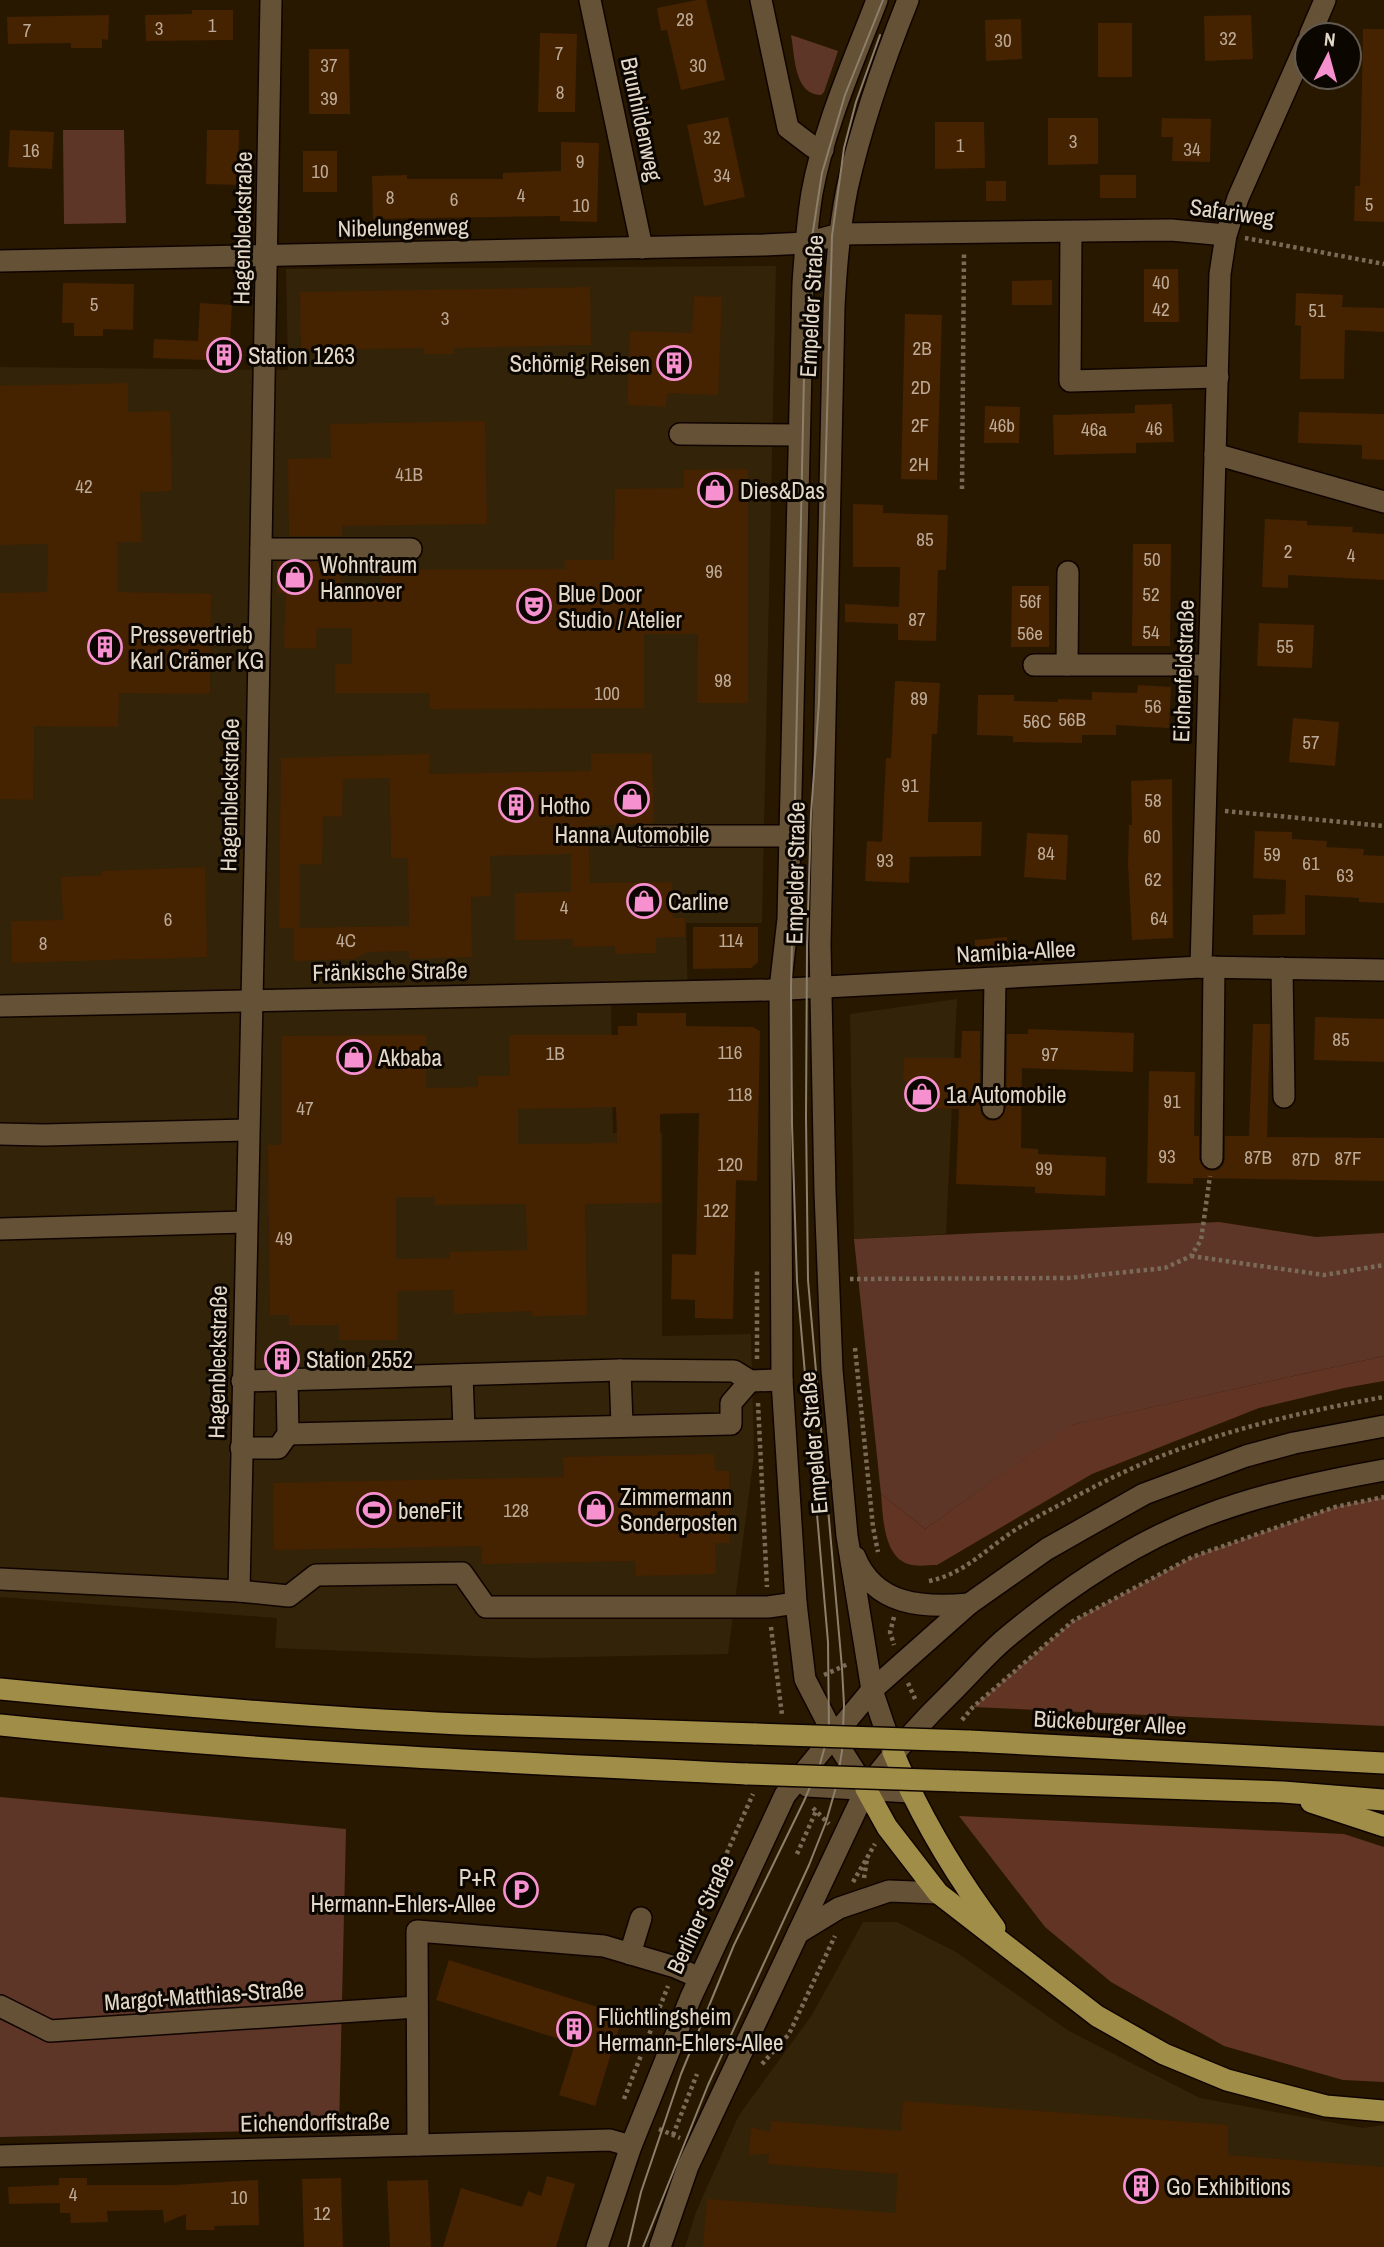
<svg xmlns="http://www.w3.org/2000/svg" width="1384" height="2247" viewBox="0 0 1384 2247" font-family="'Archivo Narrow',sans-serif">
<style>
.built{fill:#332308}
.green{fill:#5e3628}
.forest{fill:#613424}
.building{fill:#452200;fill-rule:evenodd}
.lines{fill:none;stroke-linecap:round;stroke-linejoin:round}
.minor-casing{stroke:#100400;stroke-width:24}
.highway-casing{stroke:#100400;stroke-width:24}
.path{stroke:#796b57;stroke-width:4.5;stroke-dasharray:3.5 3.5;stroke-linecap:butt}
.minor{stroke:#645136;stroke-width:21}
.highway{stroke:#a08e48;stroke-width:21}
.tram{stroke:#8c7f6b;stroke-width:2}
.highway-bridge-casing{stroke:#100400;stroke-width:24;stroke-linecap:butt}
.highway-bridge{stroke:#a08e48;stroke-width:21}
.labels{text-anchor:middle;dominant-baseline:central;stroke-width:6;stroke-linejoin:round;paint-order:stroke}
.number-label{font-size:19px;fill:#bcaa96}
.street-label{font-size:23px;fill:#e3d8c8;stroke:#0c0600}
.poi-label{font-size:23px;fill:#e3d8c8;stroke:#0c0600;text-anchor:start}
</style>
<rect width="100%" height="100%" fill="#281800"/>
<!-- built -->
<g class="built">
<path d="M776,266L762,923H686L688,996L611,998L613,1133H662V1336L751,1334L754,1456L728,1654L531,1658L275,1648L277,1618L0,1597V367L288,370L286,269Z"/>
<path d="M957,999L946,1234L854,1239L850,1014Z"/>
<path d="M863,1922H897L956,1952L1069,2031L1200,2098L1363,2128L1384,2125V2247H685L696,2212L739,2115L812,2015Z"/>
</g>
<!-- green -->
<g class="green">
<path d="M791,35L838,51L824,92L821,95C794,95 795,56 791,35Z"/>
<path d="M63,130H124L126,223L64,224Z"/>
<path d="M1219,1222L1316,1237L1384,1233V1356L1072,1425L925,1529L881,1494L854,1239Z"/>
<path d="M0,1797L346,1829L339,2129L0,2137Z"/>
</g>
<!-- forest -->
<g class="forest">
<path d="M1384,1356V1381L1344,1388L1259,1408L1092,1474L937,1565C928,1565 917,1567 908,1564C883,1556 883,1515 881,1494L925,1529L1071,1425Z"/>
<path d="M1384,1497V1726L973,1707L1073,1621L1192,1557L1335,1507Z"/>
<path d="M959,1816L1344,1834L1384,1847V2082L1343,2080L1224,2046L1111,1982L1045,1927Z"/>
</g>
<!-- building -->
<g class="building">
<path d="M697,0H706L725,80L681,90L667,30L661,31L657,8Z"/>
<path d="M192,10H233V40L146,41L145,15L192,14Z"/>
<path d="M109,15L108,40L102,39V48H71V43L8,44L7,17Z"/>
<path d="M1251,15L1253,59L1205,61L1204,16Z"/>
<path d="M1021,19L1022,59L986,61L985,20Z"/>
<rect x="1098" y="23" width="34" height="54"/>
<path d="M1363,29H1384V222L1354,221L1355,186H1360Z"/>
<path d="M540,33L577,34L575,112H538Z"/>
<path d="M309,49H349L350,114H309Z"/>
<path d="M728,117L745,197L704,206L687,125Z"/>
<path d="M1048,118H1098V164L1048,165Z"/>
<path d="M1162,118L1211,119L1210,162L1172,161L1173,137H1161Z"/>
<path d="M935,122H984L985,168L935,169Z"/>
<path d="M10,130L54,132L52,169L8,167Z"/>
<path d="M207,130H239L238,185L206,184Z"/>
<path d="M561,142L599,143L597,222L560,221V216L373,219L372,176L407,175V179H503V173L561,171Z"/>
<rect x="303" y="151" width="34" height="41"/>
<rect x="1100" y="175" width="36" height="23"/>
<rect x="986" y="181" width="20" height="20"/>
<path d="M1144,269H1178L1179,322H1144Z"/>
<path d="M1052,280V305H1012V281Z"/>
<path d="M63,283L134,284L133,330L103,329V336H74V323H62Z"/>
<path d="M590,287L591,345L454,348V354H424V348L301,350L300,292Z"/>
<path d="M1296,293L1343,295L1342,307L1384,308V332L1345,330L1344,379H1300L1301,326L1295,325Z"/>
<path d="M694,296L722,297L718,395L667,393L666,407L627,405L630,331L692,333Z"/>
<path d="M200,303L232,305L229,361L153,358L154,339L198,341Z"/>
<path d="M905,314L942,315L937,480L901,479Z"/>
<path d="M128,383V412L170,411L172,491L140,492L142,542H117V592L211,594L210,694L119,693L118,727L34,726L33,800L0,799V593L47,592L48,544L0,545V386Z"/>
<path d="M1172,404L1174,442L1136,443V453L1054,455L1053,415L1135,413V405Z"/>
<path d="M985,406L1020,407L1019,443H984Z"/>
<path d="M1299,412L1384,414V460L1362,459V445L1298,443Z"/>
<path d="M485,421L487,524L342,526V536H289L288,459L331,458L330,424Z"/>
<path d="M748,469V703H697L698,634H644V708L430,709V693H335V664H352V628H317L316,649L284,648L286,593H277V562H341V591H381V570L565,569V560H614L615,489L684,488V470Z"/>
<path d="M853,504L883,505V513L948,515L946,570H938L936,641L898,640V624L845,622V604L899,607L900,567H853Z"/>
<path d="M1265,519L1307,521V525L1353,527L1352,532L1384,534V580L1288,575V588L1262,587Z"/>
<path d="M1133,544H1171L1170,646H1132Z"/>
<path d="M1012,586H1049V647H1011Z"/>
<path d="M1259,623L1314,625L1312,668L1257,666Z"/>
<path d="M895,681L940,683L937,734H932L928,822H982L981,856L910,857L909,883L865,881L867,841L882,842L886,758H891Z"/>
<path d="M1138,685L1171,687L1169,728L1116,725V735H1082V743L1013,742V736L977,735L978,695H1014V701L1058,702V699L1092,700V692L1137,693Z"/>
<path d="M1293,718L1339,722L1335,766L1289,762Z"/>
<path d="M652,753L654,823L588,826L590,883L672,882L673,918H685V937L656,938V953L615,954V946L573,947V939L515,940V893L571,892V854L490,856L491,896L471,897L472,957L409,959V951L368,952L354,959L294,961V928L409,926L408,858H391L390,778L343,779L342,817L323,816L322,865L299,864V928H279L281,758L429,754V774L591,771V754Z"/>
<path d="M1172,779L1173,938L1132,940L1128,864L1129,825H1132L1131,781Z"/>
<path d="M1255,831L1292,832V839L1327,841L1326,847L1364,849L1363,855L1384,856V903L1359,902V898L1305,895V935H1253V915L1285,914L1286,880L1253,878Z"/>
<path d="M1027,833L1068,835L1066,880L1024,877Z"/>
<path d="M205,867L207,957L12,963L11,921L63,920L61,877L102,875V871Z"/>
<path d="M693,927H758V962L751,968L693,969Z"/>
<path d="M1007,937L1009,959L975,961V940Z"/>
<path d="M637,1013H686V1026L753,1027L760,1031L757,1181L736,1180L733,1319L695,1318V1300L671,1299L672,1254L696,1255L699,1113L660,1114L661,1203L585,1204L587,1315L532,1316V1311L454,1314V1290L397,1291V1340H339V1325H289V1315H270L268,1145H282V1036L426,1035V1088L478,1087V1076H510L509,1035H618V1026H637ZM616,1107L617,1143L518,1144V1109ZM396,1197H435V1205L526,1204L527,1250L449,1252L450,1258L396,1259Z"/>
<path d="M1315,1017L1384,1019V1062L1314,1060Z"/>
<path d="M1253,1024H1270L1267,1137L1384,1138V1181L1193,1178V1184L1147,1183L1149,1071L1195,1072L1194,1136H1199V1159L1205,1169L1211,1171L1218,1170L1223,1165L1225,1159V1136H1249Z"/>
<path d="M1028,1029L1134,1033L1133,1072L1022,1068L1021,1148L1038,1149V1154L1106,1157L1105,1196L1035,1193V1187L956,1184L959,1109L907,1108L908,1081H903L904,1058H961L962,1031H980V1108L982,1115L987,1120L993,1121L1000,1119L1006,1108L1007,1034H1028Z"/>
<path d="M714,1454L715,1471H729L730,1543H715L716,1574L636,1576L635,1561L482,1564V1546L274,1550L273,1483L564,1477L563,1457Z"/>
<path d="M449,1960L623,2015L595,2106L559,2095L575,2044L436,2000Z"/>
<path d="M903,2101L1228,2125V2155L1384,2167V2247H703L707,2199L895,2213L898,2174L768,2164L769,2154L749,2155L751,2127L770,2132L771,2121L901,2131Z"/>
<path d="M547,2176L575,2184L556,2247H443L461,2188L522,2207L528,2191L541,2196Z"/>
<path d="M59,2178H87V2185H173L258,2180L259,2225L214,2226L215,2230H186V2214L164,2223L163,2210L107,2211L108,2222L71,2223L70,2213H60V2203L9,2204L8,2187L59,2185Z"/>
<path d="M341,2178L343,2247H304L302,2179Z"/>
<path d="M428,2180L431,2247H390L387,2181Z"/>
</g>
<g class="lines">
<!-- minor casing -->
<g class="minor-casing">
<g id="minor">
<path d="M590,0L642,248"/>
<path d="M761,0L788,128L813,147L823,150"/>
<path d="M1310,35L1325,0"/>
<path d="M1071,232L1070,381L1218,377"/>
<path d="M0,261L764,245L806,243L840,234L1171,230L1226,235"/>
<path d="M680,434L799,435"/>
<path d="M1215,454L1384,502"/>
<path d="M261,549H411"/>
<path d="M1034,665H1209"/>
<path d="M1067,665L1068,572"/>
<path d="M641,836H789"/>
<path d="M1201,967L1220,274L1226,235L1238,198L1307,42"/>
<path d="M1282,968L1284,1097"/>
<path d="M0,1006L769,990L1201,967L1384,970"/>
<path d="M993,1108L995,979"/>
<path d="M0,1134L44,1135L247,1130"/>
<path d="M1212,1158L1214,967"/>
<path d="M0,1229L245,1222"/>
<path d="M620,1370L622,1425"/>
<path d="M462,1375L464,1429"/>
<path d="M242,1381L620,1370L734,1371L750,1381L782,1380"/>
<path d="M288,1434L731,1424V1403L750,1381"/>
<path d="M241,1448H278L288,1434L287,1380"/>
<path d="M855,1557C875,1606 923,1608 969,1604"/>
<path d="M0,1579L239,1591L289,1596L316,1575L462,1573L486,1607H768L796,1603"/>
<path d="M239,1591C249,1061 265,530 271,0"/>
<path d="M893,1752L872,1690L847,1536L832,1370L825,1192L820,945L834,307C836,268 839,228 847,189C861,126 884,60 908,0"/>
<path d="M807,1786L910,1792"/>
<path d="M866,1789L842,1751L805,1679L796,1603L782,1380L780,989L788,919L803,284C805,254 807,223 812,193C824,127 853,63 877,0"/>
<path d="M798,1933L839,1908L889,1891L938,1893"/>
<path d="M630,1954L641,1918"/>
<path d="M0,2006L50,2031L417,2007"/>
<path d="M418,2145L417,1931L604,1946L675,1967L700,1978"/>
<path d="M0,2156L610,2140L631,2146"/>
<path d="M597,2247L631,2146L691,1997L785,1795L872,1690L969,1604L1047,1549L1144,1494L1246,1456L1294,1443L1384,1426"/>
<path d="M660,2247L688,2166L866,1789C893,1753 921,1722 954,1690C971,1673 987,1654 1006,1638C1065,1589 1132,1543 1204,1516C1262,1494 1323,1481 1384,1470"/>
</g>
</g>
<!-- highway casing -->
<g class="highway-casing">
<g id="highway">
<path d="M0,1689C153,1704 306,1717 460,1724C558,1728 657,1730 756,1734"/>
<path d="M0,1725C248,1751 497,1762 747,1774"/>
<path d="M969,1741L1384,1763"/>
<path d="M893,1752C920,1816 954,1873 995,1928"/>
<path d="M957,1781L1283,1792L1384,1800"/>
<path d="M866,1789L887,1827L938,1893L1097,2016L1164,2054L1227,2080L1326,2106L1384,2111"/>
<path d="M1311,1802L1384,1826"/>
</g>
</g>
<!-- path -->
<g class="path">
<path d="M1245,238L1384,264"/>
<path d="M962,489L964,252"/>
<path d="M1225,811L1384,826"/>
<path d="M1191,1256L1324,1275L1384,1265"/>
<path d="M850,1279L1069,1278L1165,1268L1191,1256L1201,1240L1210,1176"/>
<path d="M855,1348L873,1527L878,1552"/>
<path d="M757,1359V1270"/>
<path d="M758,1403L767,1587"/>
<path d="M929,1581C964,1574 986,1549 1015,1530C1039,1515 1065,1502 1090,1489C1181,1440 1283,1415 1384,1397"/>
<path d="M894,1617L890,1632L894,1645"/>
<path d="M771,1627L782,1715"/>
<path d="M824,1675L848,1664"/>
<path d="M908,1683L916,1701"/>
<path d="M962,1720L973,1707L1073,1621L1192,1557L1335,1507L1384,1497"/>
<path d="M813,1808L829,1824"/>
<path d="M797,1854L816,1811"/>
<path d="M864,1878L867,1859"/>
<path d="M853,1882L875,1844"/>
<path d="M684,1949L753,1794"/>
<path d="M762,2064L789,2034L835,1936"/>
<path d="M624,2099L668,1986"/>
<path d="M659,2129L680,2138"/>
<path d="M673,2135L697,2074"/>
</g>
<!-- minor -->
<use href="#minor" class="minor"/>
<!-- highway -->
<use href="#highway" class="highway"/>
<!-- tram -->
<g class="tram">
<path d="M628,2247L641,2192L681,2074L734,1945L804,1801L820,1764L829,1732L828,1642L797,1281L792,1125L791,988L804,376L811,244L822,173L845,95L883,0"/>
<path d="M643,2247L708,2085L809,1865L826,1822L836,1787L842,1751L844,1705L842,1668L808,1280L806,1117L807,946L811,814L819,702L832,236L844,148L856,102L880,35"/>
</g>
<!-- highway-bridge casing -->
<g class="highway-bridge-casing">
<g id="highway-bridge">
<path d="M756,1734L969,1741"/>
<path d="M747,1774L957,1781"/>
</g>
</g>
<!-- highway-bridge -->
<use href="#highway-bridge" class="highway-bridge"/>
</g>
<!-- icons -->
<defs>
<g id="building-ring" transform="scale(1.75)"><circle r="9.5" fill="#0c0600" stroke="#f690cf" stroke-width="1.5"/><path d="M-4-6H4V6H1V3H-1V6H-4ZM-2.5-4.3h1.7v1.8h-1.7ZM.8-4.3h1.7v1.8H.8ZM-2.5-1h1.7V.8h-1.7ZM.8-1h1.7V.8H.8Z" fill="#f690cf"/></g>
<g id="shop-ring" transform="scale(1.75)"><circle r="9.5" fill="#0c0600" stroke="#f690cf" stroke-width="1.5"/><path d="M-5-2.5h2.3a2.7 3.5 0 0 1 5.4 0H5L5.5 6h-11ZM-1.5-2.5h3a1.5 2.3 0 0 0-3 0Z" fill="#f690cf"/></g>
<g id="theatre-ring" transform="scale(1.75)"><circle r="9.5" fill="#0c0600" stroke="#f690cf" stroke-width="1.5"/><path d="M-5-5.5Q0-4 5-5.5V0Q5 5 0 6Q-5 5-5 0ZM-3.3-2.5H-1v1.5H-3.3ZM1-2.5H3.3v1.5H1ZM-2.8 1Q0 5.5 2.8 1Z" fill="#f690cf"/></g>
<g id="stadium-ring" transform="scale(1.75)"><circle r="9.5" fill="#0c0600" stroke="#f690cf" stroke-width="1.5"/><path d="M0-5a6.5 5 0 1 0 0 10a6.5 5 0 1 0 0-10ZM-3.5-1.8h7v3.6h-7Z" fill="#f690cf"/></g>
<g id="parking-ring" transform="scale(1.75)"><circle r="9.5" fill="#0c0600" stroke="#f690cf" stroke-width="1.5"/><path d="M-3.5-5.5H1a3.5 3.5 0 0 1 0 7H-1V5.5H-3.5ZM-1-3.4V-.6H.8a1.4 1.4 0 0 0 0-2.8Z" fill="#f690cf"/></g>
</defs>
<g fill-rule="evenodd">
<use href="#building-ring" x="224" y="355"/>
<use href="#building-ring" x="674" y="363"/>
<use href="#shop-ring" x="715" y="490"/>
<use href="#shop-ring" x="295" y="577"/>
<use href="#theatre-ring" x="534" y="606"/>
<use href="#building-ring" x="105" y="647"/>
<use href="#shop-ring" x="632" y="799"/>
<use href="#building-ring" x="516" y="805"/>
<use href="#shop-ring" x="644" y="901"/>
<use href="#shop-ring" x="354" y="1057"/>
<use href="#shop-ring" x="922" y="1094"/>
<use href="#building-ring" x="282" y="1359"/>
<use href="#shop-ring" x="596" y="1509"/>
<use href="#stadium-ring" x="374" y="1510"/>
<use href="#parking-ring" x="521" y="1890"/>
<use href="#building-ring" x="574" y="2029"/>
<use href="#building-ring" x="1141" y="2186"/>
</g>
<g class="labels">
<!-- number labels -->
<g class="number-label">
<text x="685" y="19">28</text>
<text x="212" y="25">1</text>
<text x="159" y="28">3</text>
<text x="27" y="30">7</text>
<text x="1228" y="38">32</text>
<text x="1003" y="40">30</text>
<text x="559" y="53">7</text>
<text x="329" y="65">37</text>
<text x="698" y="65">30</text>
<text x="560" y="92">8</text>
<text x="329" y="98">39</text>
<text x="712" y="137">32</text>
<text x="1073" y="141">3</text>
<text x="960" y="145">1</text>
<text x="1192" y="149">34</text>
<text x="31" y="150">16</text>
<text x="580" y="161">9</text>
<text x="320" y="171">10</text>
<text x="722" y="175">34</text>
<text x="521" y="195">4</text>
<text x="390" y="197">8</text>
<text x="454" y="199">6</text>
<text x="1369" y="204">5</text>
<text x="581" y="205">10</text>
<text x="1161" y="282">40</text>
<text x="94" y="304">5</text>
<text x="1161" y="309">42</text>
<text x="1317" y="310">51</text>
<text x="445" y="318">3</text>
<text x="922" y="348">2B</text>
<text x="921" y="387">2D</text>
<text x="920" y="425">2F</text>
<text x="1002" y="425">46b</text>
<text x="1154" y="428">46</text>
<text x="1094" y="429">46a</text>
<text x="919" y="464">2H</text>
<text x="409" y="474">41B</text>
<text x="84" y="486">42</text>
<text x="925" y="539">85</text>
<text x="1288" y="551">2</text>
<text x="1351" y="555">4</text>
<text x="1152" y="559">50</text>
<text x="714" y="571">96</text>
<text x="1151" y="594">52</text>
<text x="1030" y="601">56f</text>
<text x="917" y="619">87</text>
<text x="1151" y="632">54</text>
<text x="1030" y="633">56e</text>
<text x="1285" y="646">55</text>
<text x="723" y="680">98</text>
<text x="607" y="693">100</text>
<text x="919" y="698">89</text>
<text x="1153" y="706">56</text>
<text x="1072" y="719">56B</text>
<text x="1037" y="721">56C</text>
<text x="1311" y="742">57</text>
<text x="910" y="785">91</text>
<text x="1153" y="800">58</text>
<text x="1152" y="836">60</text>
<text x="1046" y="853">84</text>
<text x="1272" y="854">59</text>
<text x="885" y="860">93</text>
<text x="1311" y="863">61</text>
<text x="1345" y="875">63</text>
<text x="1153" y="879">62</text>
<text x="564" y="907">4</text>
<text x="1159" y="918">64</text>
<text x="168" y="919">6</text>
<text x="346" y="940">4C</text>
<text x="731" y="940">114</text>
<text x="43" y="943">8</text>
<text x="1341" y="1039">85</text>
<text x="730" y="1052">116</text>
<text x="555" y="1053">1B</text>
<text x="1050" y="1054">97</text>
<text x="740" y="1094">118</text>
<text x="1172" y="1101">91</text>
<text x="305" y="1108">47</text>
<text x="1167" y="1156">93</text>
<text x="1258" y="1157">87B</text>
<text x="1348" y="1158">87F</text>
<text x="1306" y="1159">87D</text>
<text x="730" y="1164">120</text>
<text x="1044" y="1168">99</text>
<text x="716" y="1210">122</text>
<text x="284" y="1238">49</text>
<text x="516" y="1510">128</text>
<text x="73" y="2194">4</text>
<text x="239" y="2197">10</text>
<text x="322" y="2213">12</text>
</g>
<!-- street labels -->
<g class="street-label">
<text transform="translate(642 119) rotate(78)">Brunhildenweg</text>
<text transform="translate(1232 212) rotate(8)">Safariweg</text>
<text transform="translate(403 227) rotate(-1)">Nibelungenweg</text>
<text transform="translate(242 228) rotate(-89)">Hagenbleckstraße</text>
<text transform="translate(811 306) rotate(-87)">Empelder Straße</text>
<text transform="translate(1183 671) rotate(-88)">Eichenfeldstraße</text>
<text transform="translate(229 795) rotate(-89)">Hagenbleckstraße</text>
<text transform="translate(795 873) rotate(-89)">Empelder Straße</text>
<text transform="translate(1016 951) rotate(-3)">Namibia-Allee</text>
<text transform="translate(390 971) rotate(-1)">Fränkische Straße</text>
<text transform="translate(217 1362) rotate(-89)">Hagenbleckstraße</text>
<text transform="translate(813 1443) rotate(-95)">Empelder Straße</text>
<text transform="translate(1110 1722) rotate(3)">Bückeburger Allee</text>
<text transform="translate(700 1914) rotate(-65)">Berliner Straße</text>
<text transform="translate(204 1995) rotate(-4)">Margot-Matthias-Straße</text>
<text transform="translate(315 2122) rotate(-1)">Eichendorffstraße</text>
</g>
<!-- poi labels -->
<g class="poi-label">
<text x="248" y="355">Station 1263</text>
<text x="650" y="363" text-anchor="end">Schörnig Reisen</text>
<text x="740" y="490">Dies&amp;Das</text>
<text x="320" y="564">Wohntraum<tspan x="320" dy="26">Hannover</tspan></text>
<text x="558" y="593">Blue Door<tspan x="558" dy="26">Studio / Atelier</tspan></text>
<text x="130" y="634">Pressevertrieb<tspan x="130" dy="26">Karl Crämer KG</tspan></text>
<text x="540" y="805">Hotho</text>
<text x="632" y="834" text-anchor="middle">Hanna Automobile</text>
<text x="668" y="901">Carline</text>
<text x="378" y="1057">Akbaba</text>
<text x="946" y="1094">1a Automobile</text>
<text x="306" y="1359">Station 2552</text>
<text x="620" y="1496">Zimmermann<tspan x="620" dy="26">Sonderposten</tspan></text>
<text x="398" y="1510">beneFit</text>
<text x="496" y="1877" text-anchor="end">P+R<tspan x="496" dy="26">Hermann-Ehlers-Allee</tspan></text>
<text x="598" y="2016">Flüchtlingsheim<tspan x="598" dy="26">Hermann-Ehlers-Allee</tspan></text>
<text x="1166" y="2186">Go Exhibitions</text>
</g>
</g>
<!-- north arrow -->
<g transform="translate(1328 56) rotate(6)"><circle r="33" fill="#0c0600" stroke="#625a50" stroke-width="2"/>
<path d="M0-5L12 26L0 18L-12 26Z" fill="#f690cf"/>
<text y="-10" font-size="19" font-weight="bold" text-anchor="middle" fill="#e3d8c8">N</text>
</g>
</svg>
